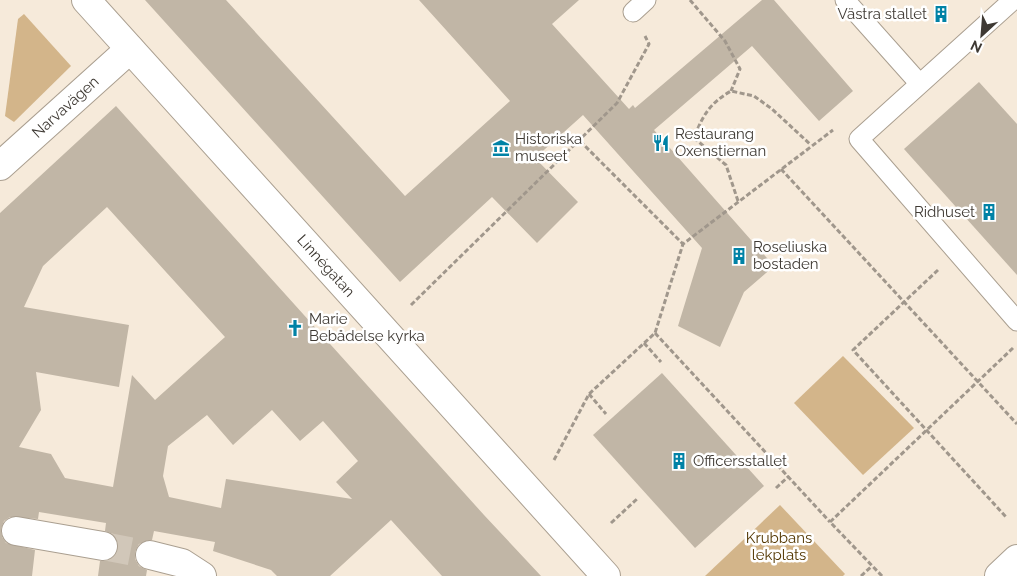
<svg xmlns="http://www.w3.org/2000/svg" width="1017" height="576" viewBox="0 0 1017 576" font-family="Raleway,sans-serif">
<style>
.green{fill:#d3b58a}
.building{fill:#c1b6a6;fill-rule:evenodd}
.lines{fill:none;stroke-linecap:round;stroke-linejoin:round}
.street-tunnel{stroke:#d1c7b9;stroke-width:28;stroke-dasharray:28 14;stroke-linecap:butt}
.lane-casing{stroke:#aa9f90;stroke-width:21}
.street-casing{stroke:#aa9f90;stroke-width:30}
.path{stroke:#a0978c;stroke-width:3;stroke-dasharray:5 2.5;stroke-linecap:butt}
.lane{stroke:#fff;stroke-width:19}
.street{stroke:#fff;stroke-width:28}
.labels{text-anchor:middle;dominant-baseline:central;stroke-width:5;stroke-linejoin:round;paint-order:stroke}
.poi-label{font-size:15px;fill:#3e3933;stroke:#fff;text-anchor:start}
.street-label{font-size:15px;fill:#3e3933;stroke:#fff}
.park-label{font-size:15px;fill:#523601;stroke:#fff}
</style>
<rect width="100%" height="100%" fill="#f6eada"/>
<!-- green -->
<g class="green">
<path d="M24,14L71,66L14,122L5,116L18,19Z"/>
<path d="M843,356L914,428L863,475L794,403Z"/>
<path d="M780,505L845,574L843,576H705Z"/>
</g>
<!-- building -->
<g class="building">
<path d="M145,0H226L405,196L510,101L419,0H579L552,24L629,109L633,105L635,108L762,0H774L853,91L819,121L752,46L654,130L774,266L744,292L720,347L678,326L702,248L583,115L535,158L578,202L537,243L492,197L400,282Z"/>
<path d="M979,82L1017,124V275L904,149Z"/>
<path d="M116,106L484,515L541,576H442L391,520L330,576H277L271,570L213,551L215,542L154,531L152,540L139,544L135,552V559L139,566L147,570L146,576H98L100,561H108L115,556L118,548V541L113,534L105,531L106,523L39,512L38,519L10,517L4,521L1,529L2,537L6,543L35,550L32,576H0V213ZM107,207L225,337L155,400L132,375L113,487L65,478L51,454L19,447L41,410L36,372L119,387L129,325L24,307L43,266ZM272,410L300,441L323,421L358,461L336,482L352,499L226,479L221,508L169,497L163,476L168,446L207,415L233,445Z"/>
<path d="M662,373L764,486L695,548L593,435Z"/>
</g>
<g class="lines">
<!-- street-tunnel -->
<path class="street-tunnel" d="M103,546L150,555"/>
<!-- lane casing -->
<g class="lane-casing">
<g id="lane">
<path d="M845,0L919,83"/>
<path d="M1013,0L859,139L1017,321"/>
<path d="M633,12L646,0"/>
</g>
</g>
<!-- street casing -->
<g class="street-casing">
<g id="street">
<path id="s1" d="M86,0L606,576"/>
<path id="s2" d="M0,166L130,49"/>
<path d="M16,531L103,546"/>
<path d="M150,555L182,563L202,576"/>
<path d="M999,576L1017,559"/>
</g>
</g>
<!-- path -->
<g class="path">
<path d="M690,0L725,41L740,69L731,91"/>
<path d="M580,141L683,244"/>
<path d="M781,169L1017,424"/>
<path d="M738,201L726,165L694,138C703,115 709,104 731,91L754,96L772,109L811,145"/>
<path d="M938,270L853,350L1007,518"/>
<path d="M411,305L617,103L649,44L645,36"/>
<path d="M655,333L830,522"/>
<path d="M644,343L661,362"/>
<path d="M589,394L606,414"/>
<path d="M554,460L589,394L655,333L683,244L833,130"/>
<path d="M776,488L789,476"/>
<path d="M611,523L637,499"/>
<path d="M861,576L872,566"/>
<path d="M882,576L830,522L1013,348"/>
</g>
<!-- lane -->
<use href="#lane" class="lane"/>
<!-- street -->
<use href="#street" class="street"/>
</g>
<!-- icons -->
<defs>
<g id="building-bare" transform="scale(1.35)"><path d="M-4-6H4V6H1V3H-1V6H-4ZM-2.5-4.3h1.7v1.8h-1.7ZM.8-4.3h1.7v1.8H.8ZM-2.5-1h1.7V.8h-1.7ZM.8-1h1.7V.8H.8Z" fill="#0082a6" stroke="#fff" stroke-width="2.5" paint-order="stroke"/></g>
<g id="restaurant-bare" transform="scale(1.35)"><path d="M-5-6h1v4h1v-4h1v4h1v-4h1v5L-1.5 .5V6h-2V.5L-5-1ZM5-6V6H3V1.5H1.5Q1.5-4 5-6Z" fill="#0082a6" stroke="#fff" stroke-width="2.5" paint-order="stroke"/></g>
<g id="museum-bare" transform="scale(1.35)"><path d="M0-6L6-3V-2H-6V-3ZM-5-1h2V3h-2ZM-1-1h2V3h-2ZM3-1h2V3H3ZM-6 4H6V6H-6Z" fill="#0082a6" stroke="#fff" stroke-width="2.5" paint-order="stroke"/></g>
<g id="church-bare" transform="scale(1.35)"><path d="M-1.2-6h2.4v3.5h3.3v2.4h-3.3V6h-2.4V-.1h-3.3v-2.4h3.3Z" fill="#0082a6" stroke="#fff" stroke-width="2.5" paint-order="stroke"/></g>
</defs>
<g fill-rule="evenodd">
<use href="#building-bare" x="941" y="14"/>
<use href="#restaurant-bare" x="661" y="143"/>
<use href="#museum-bare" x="501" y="148"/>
<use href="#building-bare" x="989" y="212"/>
<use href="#building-bare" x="739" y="256"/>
<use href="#church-bare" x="295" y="328"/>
<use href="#building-bare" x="679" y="461"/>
</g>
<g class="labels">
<!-- poi labels -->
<g class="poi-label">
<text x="927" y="14" text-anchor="end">Västra stallet</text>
<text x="675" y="134">Restaurang<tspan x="675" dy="17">Oxenstiernan</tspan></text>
<text x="515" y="139">Historiska<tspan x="515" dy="17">museet</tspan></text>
<text x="975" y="212" text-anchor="end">Ridhuset</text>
<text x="753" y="247">Roseliuska<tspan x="753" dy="17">bostaden</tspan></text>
<text x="309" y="319">Marie<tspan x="309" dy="17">Bebådelse kyrka</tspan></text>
<text x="693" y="461">Officersstallet</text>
</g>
<!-- street labels -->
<g class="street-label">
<text stroke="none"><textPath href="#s2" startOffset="88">Narvavägen</textPath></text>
<text stroke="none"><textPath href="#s1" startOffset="358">Linnégatan</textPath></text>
</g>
<!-- park labels -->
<g class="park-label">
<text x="779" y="538">Krubbans<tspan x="779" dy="17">lekplats</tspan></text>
</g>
</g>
<!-- north arrow -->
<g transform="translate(982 35) rotate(206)" stroke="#ffffff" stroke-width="4" paint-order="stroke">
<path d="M0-4L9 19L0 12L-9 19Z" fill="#3e3933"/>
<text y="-8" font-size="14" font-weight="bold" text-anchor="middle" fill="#3e3933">N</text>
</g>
</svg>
